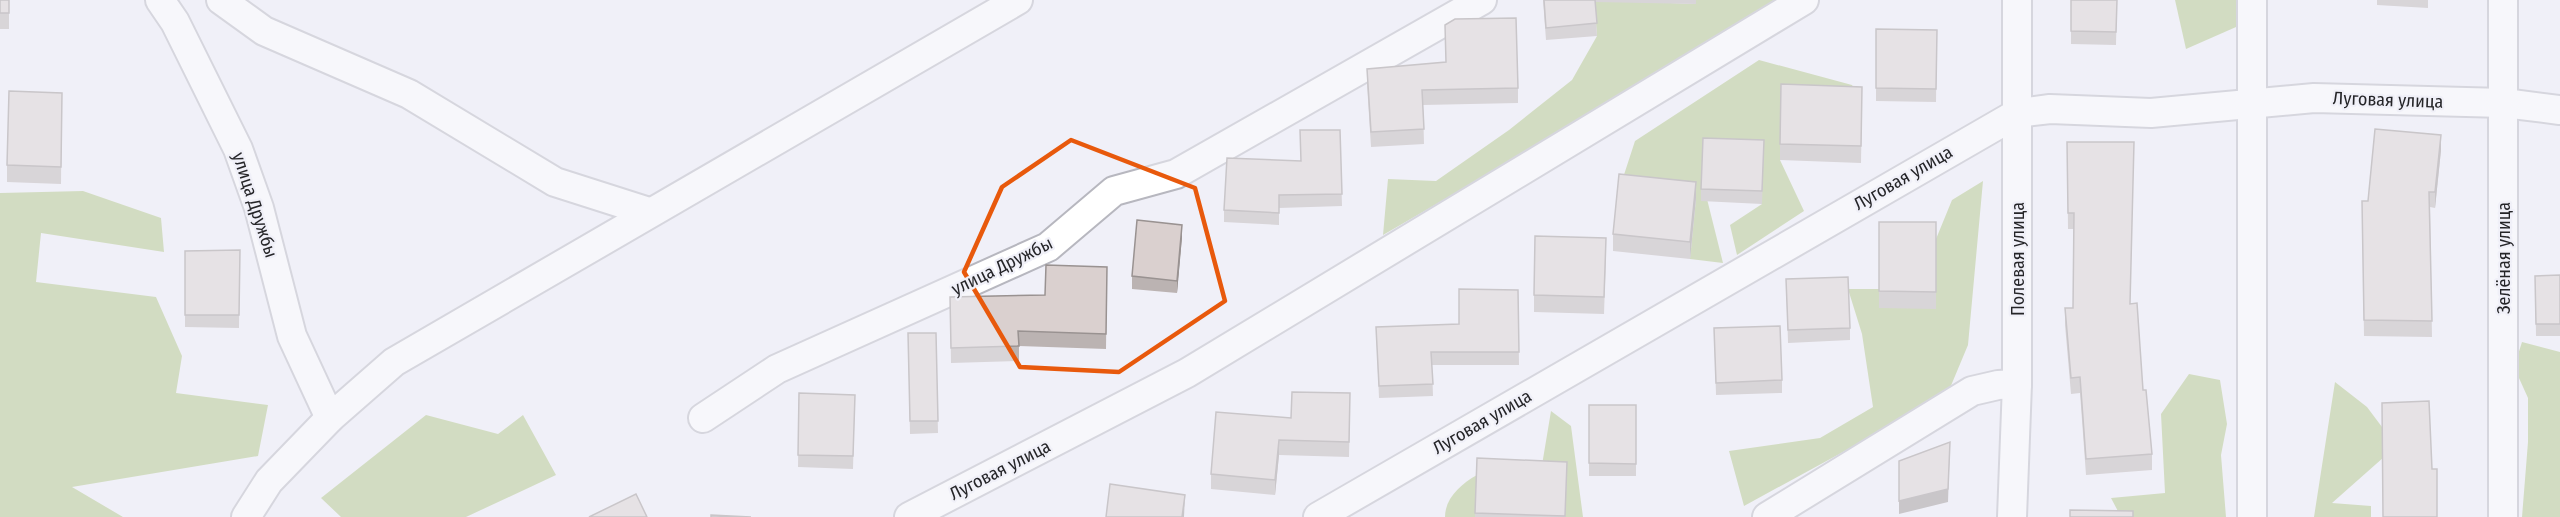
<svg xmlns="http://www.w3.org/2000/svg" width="2560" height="517" viewBox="0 0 2560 517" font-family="'Fira Sans Condensed',sans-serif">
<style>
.forest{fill:#aec481}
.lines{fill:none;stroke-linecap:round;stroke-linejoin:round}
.minor-casing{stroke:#b7b7bf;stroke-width:32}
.minor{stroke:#fff;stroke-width:28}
.wall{fill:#bbb3b2}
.shaded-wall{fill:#999291}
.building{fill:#dad0cf;stroke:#999291;stroke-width:1.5}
.marked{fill:none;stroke:#e8590c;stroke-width:4.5;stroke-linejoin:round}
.labels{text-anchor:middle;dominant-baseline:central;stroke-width:4.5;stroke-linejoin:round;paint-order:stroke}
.street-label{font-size:18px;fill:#252528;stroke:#f0f0f8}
</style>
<rect width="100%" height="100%" fill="#f0f0f8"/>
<!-- forest -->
<g class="forest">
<path d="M1594,0L1696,4V0H1789L1383,235L1388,179L1436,181L1509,130L1572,80L1597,36Z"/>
<path d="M2175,0H2251L2252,20L2186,49Z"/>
<path d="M1759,60L1852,85L1862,104L1780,160L1804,211L1737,255L1730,225L1762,204L1702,179L1723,263L1690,259L1696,198L1619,190L1635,141Z"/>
<path d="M1983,181L1968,345L1950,388L1876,434L1744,506L1729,451L1820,438L1873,407L1862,334L1848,289H1879V308H1936V239L1952,200Z"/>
<path d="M83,191L161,218L164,252L41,233L36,282L156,297L182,356L176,393L268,405L258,456L72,487L123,517H0V193Z"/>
<path d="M2522,342L2560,352V517H2522L2528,442V398L2514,367Z"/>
<path d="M2189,374L2220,380L2227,424L2221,455L2226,517H2121L2111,498L2165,493L2161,414Z"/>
<path d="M2335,382L2367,407L2382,427L2384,457L2332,503L2371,506V517H2314Z"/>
<path d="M1551,411L1571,426L1583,517H1565L1566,479L1540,477Z"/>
<path d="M426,415L498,434L523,415L556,475L466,517H341L321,498Z"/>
<path d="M1477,475L1476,517H1445C1445,498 1461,484 1477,475Z"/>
</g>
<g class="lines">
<!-- minor casing -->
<g class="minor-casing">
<g id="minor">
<path d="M160,0L175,22L238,149L259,208L292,336L330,418"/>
<path d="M221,0L264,31L409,94L555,182L649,212"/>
<path d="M2503,0V517"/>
<path d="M703,418L777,369L1048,247L1114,191L1176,174L1482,0"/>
<path d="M246,517L269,481L330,418L394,362L1018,0"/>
<path d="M909,517L1187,373L1804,0"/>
<path d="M1318,517L2018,113L2050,109L2151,113L2314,98L2504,103L2560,110"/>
<path d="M1767,517L1972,391L1998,385L2017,384"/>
<path d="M2012,517L2017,384V0"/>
<path d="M2252,517V0"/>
</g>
</g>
<!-- minor -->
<use href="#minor" class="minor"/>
</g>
<!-- wall -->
<g class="wall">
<rect x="0" y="0" width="9" height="29"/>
<path d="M1543,0H1696V4L1595,2L1597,36L1546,40Z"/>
<path d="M2071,0H2117L2116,45L2071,44Z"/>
<path d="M2377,0H2428V8L2377,5Z"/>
<path d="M1876,29L1937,30L1936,102L1876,101Z"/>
<path d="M1367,69L1518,88V103L1423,105L1424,144L1371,147L1367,84Z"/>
<path d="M62,93L61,184L7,182V165Z"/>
<path d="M1862,104L1861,163L1780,160V144Z"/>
<path d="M1340,130L1342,206L1279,208V225L1224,222V210L1301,161Z"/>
<path d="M1764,140L1762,204L1701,201V189Z"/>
<path d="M2067,142L2130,304L2143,390L2152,454V470L2086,475L2080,393L2071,394L2065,325V308H2073L2074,229H2068Z"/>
<path d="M2441,150L2435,208L2430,207L2432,337L2364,336L2362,201H2368Z"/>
<path d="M1696,198L1690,259L1613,251V234Z"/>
<path d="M1879,222H1936V309L1879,308Z"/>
<path d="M1182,237L1177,293L1132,289V276Z"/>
<path d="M240,250L239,328L185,327V251Z"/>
<path d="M1606,255L1604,314L1534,312V295Z"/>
<path d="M1107,267L1106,349L1019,346V361L951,363L950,297L1045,295Z"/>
<path d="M2560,275V336H2536L2535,276Z"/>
<path d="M1786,279L1850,328V340L1788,343Z"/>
<path d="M1518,290L1519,365H1432L1433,396L1379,398L1376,327L1459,324Z"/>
<path d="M1714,328L1782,380V393L1716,395Z"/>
<path d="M908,333H936L938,433L910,434Z"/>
<path d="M799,393L855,395L853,469L798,467Z"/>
<rect x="1589" y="405" width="47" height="71"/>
<path d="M1350,408L1349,457L1279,455L1275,495L1211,489V474L1291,418Z"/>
<path d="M1477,458L1567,478L1565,517H1475Z"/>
</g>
<!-- shaded-wall -->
<g class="shaded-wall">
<path d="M2441,135V150L2435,208V192Z"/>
<path d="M1696,182V198L1690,259V242Z"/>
<path d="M1182,225V237L1177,293V281Z"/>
<path d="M1279,440V455L1275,495V480Z"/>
<path d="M1950,442L1948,502L1899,514V501Z"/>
<path d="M1185,495L1184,517H1182Z"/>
</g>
<!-- building -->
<g class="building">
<rect x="0" y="0" width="9" height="13"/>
<path d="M1544,0H1595L1597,23L1546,28Z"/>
<path d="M2071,0H2117L2116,32L2071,31Z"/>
<path d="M1516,18L1518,88L1422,90L1424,129L1371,132L1367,69L1446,62L1445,25L1455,19Z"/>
<path d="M1876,29L1937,30L1936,89L1876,88Z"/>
<path d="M1781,84L1862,87L1861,146L1780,144Z"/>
<path d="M9,91L62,93L61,167L7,165Z"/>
<path d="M2375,129L2441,135L2435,192H2429L2432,321L2364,320L2362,201H2368Z"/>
<path d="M1300,130H1340L1342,194L1279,195V213L1224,210L1227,158L1301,161Z"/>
<path d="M1703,138L1764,140L1762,191L1701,189Z"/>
<path d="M2067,142H2134L2130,304L2137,303L2143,390H2146L2152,454L2086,459L2080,377L2071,378L2065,308H2073L2074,213H2068Z"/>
<path d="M1619,174L1696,182L1690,242L1613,234Z"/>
<path d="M1137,220L1182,225L1177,281L1132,276Z"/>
<path d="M1879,222H1936V292L1879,291Z"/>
<path d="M1535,236L1606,238L1604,297L1534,295Z"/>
<path d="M240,250L239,315H185V251Z"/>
<path d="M1046,265L1107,267L1106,334L1018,331L1019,346L951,348L950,297L1045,295Z"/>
<path d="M2560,275V324H2536L2535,276Z"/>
<path d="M1848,277L1850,328L1788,330L1786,279Z"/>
<path d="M1459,289L1518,290L1519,352H1431L1433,384L1379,386L1376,327L1459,324Z"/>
<path d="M1780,326L1782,380L1716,383L1714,328Z"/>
<path d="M908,333H936L938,421H910Z"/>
<path d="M1292,392L1350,393L1349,442L1279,440L1275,480L1211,474L1216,412L1291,418Z"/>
<path d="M799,393L855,395L853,456L798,455Z"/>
<path d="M2429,401L2432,469H2437V517H2383L2382,403Z"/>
<path d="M1589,405H1636V464L1589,463Z"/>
<path d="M1950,442L1948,489L1899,501V461Z"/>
<path d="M1477,458L1567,462L1565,516L1475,513Z"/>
<path d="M1110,484L1185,495L1182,517H1106Z"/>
<path d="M636,494L647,517H589Z"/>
<path d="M2070,510L2133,511V517H2070Z"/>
<path d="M711,515L751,517H711Z"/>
</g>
<!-- marked area -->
<path d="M0 0H2560V517H0ZM1071,140L1195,188L1225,301L1119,372L1020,367L964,272L1002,187Z" fill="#f0f0f8" fill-opacity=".55" fill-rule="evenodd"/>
<path class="marked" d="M1071,140L1195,188L1225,301L1119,372L1020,367L964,272L1002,187Z"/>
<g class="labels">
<!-- street labels -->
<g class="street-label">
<text transform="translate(2388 100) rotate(2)">Луговая улица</text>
<text transform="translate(1903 178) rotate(-30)">Луговая улица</text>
<text transform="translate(255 205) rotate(72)">улица Дружбы</text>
<text transform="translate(2504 258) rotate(-90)">Зелёная улица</text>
<text transform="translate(2018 259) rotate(-90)">Полевая улица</text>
<text transform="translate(1002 266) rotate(-26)">улица Дружбы</text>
<text transform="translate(1482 422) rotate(-30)">Луговая улица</text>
<text transform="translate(1000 470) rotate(-27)">Луговая улица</text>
</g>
</g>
</svg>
